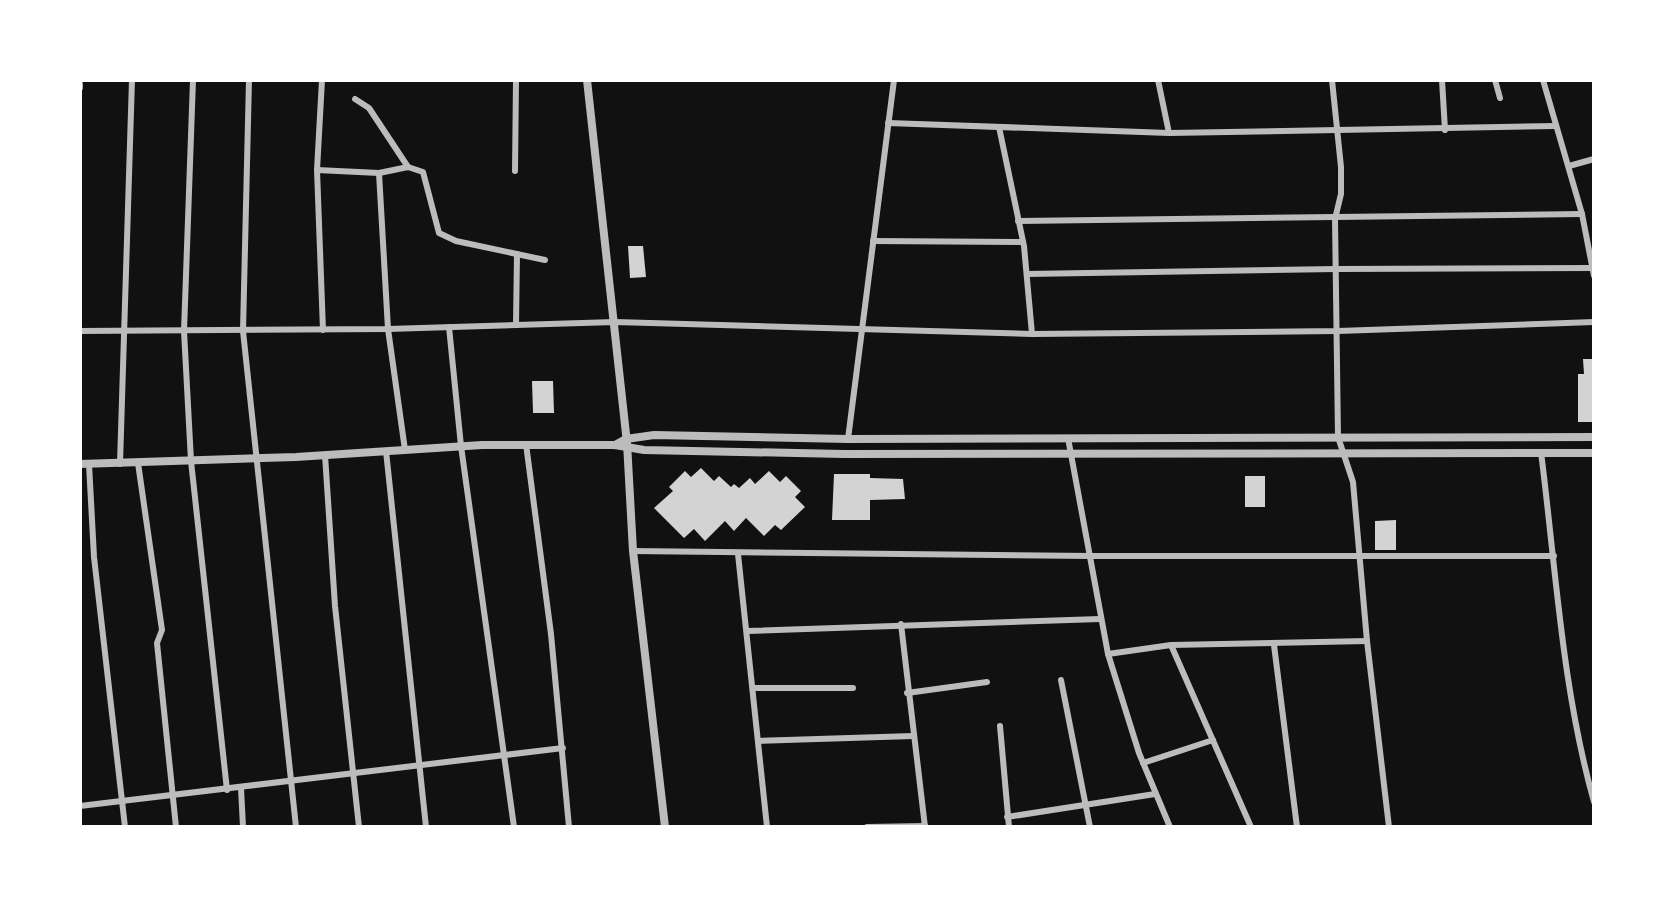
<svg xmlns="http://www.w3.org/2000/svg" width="1674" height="907" viewBox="0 0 1674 907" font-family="'Archivo Narrow',sans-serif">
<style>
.building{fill:#d3d3d3}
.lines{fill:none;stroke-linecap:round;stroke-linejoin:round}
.minor{stroke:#bcbcbc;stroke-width:6}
.tertiary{stroke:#bcbcbc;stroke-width:8}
</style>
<rect width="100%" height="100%" fill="#111"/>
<!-- building -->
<g class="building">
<path d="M628,246H643L646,277L630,278Z"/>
<path d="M1583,359H1593V422H1578V374H1584Z"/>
<path d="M532,381H553L554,413H533Z"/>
<path d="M701,468L714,481L719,476L731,487L734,484L739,488L750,478L755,484L769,471L780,482L786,476L801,491L795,497L805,507L781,530L775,525L764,536L746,518L734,531L725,521L705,541L694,529L684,538L654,508L673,491L669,487L685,471L691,477Z"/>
<path d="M834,474H870V478L903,479L905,499L870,500V520H832Z"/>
<rect x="1245" y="476" width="20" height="31"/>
<path d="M1396,520V550H1375V521Z"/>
</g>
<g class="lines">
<!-- minor -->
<g class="minor">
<path d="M193,80L184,331L191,461L227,790"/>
<path d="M249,80L243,331L296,827"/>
<path d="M322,80L317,170L323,330"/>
<path d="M1158,80L1169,133"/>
<path d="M1332,80L1341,167V194L1335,219L1338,437L1353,482L1367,641L1389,827"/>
<path d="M1442,80L1445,130"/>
<path d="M1495,80L1500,98"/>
<path d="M1543,80L1582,214L1594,276"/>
<path d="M80,84V88"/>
<path d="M355,99L369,108L408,167"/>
<path d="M888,123L1169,133L1555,126"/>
<path d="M999,127L1024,246L1032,334"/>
<path d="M1569,166L1594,159"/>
<path d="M317,170L379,173L408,167L423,172L439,233L456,241L545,260"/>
<path d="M515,171L516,80"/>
<path d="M379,173L388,329L405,450"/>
<path d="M1018,221L1582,214"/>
<path d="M873,241L1023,242"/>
<path d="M1027,274L1337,269L1592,268"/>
<path d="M516,325L517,254"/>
<path d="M449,327L461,446L514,827"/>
<path d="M80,331L388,329L615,322L1032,334L1338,331L1594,322"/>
<path d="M1068,438L1108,654L1139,753L1170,827"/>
<path d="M848,439L894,80"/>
<path d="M526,444L551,634L569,827"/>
<path d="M386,451L426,827"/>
<path d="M1541,452C1556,570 1562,688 1594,802"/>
<path d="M325,455L335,606L359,827"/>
<path d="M138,463L162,630L157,643L176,827"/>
<path d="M89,464L94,557L125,827"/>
<path d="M120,464L132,80"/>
<path d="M633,551L1092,556H1554"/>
<path d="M738,554L767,827"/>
<path d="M901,624L925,827"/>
<path d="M747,631L1100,619"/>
<path d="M1171,645L1251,827"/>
<path d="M1274,645L1297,827"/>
<path d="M1108,654L1171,645L1367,641"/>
<path d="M1061,680L1090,827"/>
<path d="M753,688H853"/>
<path d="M907,693L987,682"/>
<path d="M1000,726L1009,827"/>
<path d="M758,741L913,736"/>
<path d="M1143,763L1213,740"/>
<path d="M241,788L243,827"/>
<path d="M80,806L563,748"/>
<path d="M1007,817L1155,794"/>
<path d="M867,827L925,826"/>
</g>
<!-- tertiary -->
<g class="tertiary">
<path d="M587,80L627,443L633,551L665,827"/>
<path d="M615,445L626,439L654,435L848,439L1594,437"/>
<path d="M80,464L296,457L482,445H615L644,450L844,454L1594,453"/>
</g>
</g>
<!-- border -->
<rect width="1674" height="907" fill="none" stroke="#ffffff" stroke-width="164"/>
</svg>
